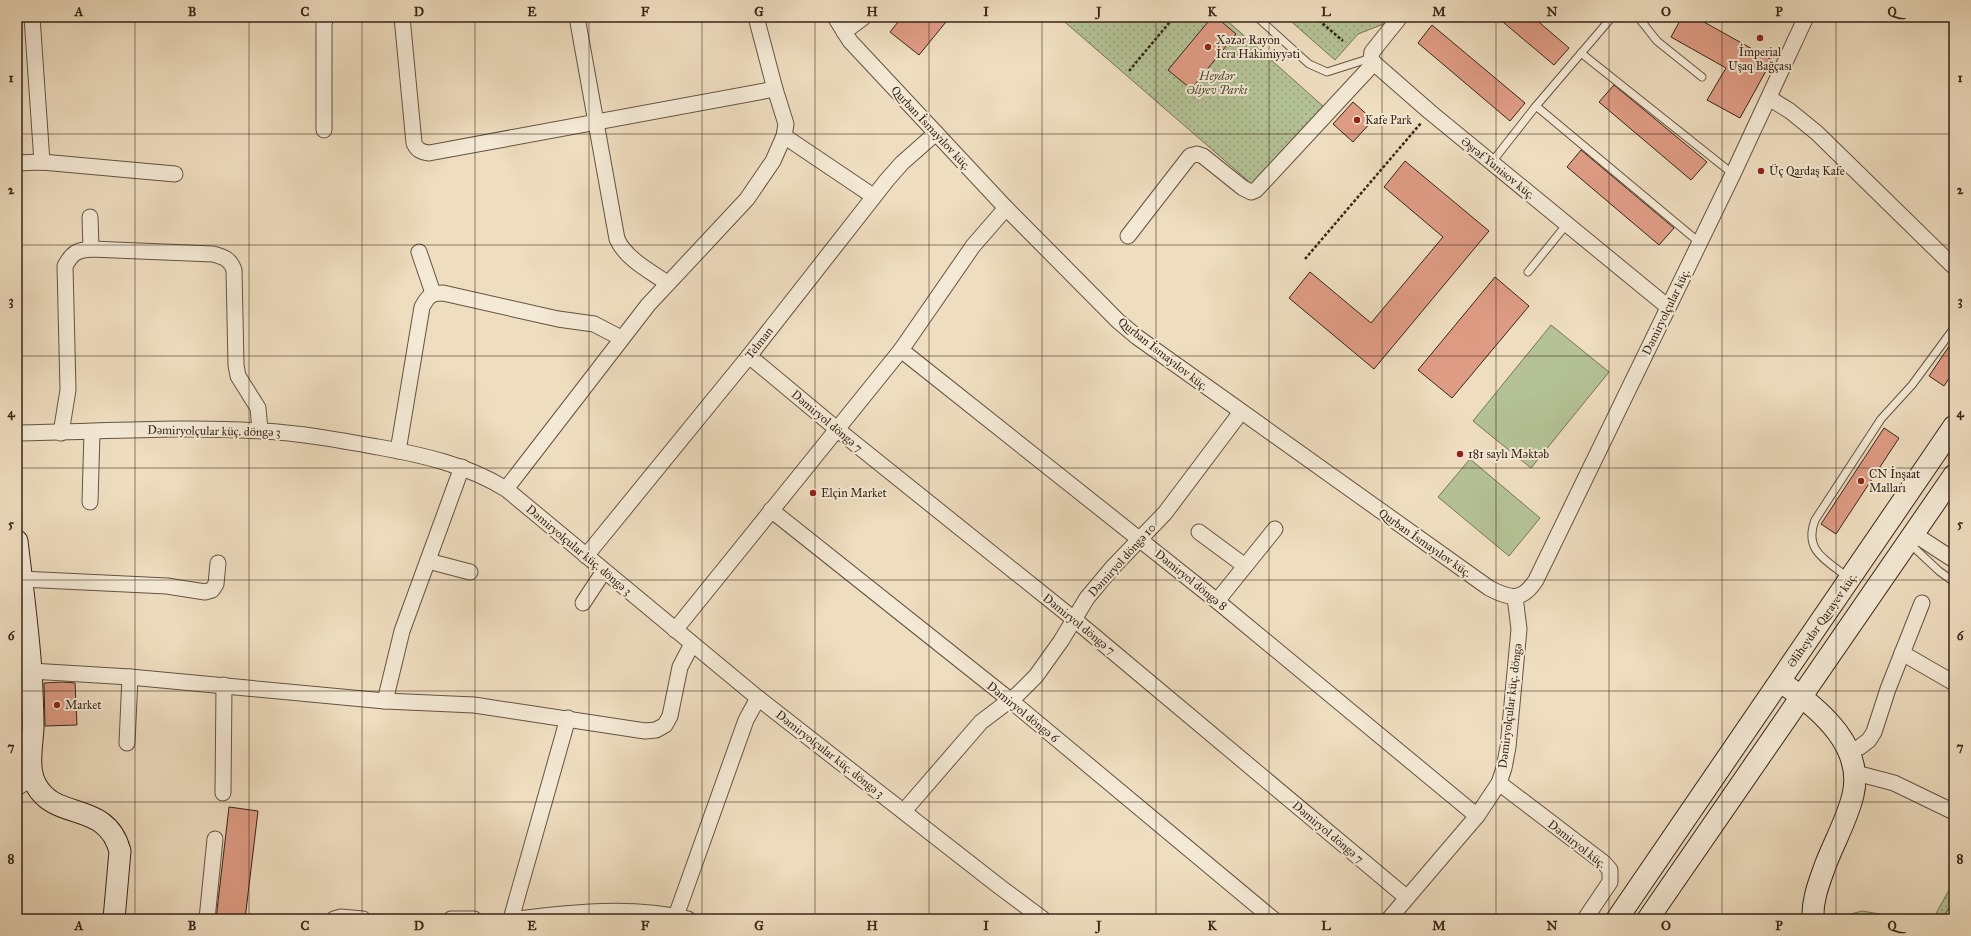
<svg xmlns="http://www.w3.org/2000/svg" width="1971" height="936" viewBox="0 0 1971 936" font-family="'IM FELL Great Primer',serif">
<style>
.park{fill:url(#park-dots);stroke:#767456}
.garden{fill:#b4c295;stroke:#767456}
.building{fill:#df9c85;stroke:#372518}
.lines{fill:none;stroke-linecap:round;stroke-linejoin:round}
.lane-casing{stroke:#655342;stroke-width:9}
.street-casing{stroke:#655342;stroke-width:17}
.secondary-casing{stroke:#372518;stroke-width:23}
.path{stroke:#372518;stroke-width:2.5;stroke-dasharray:3 2;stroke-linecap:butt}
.lane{stroke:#f4e9d5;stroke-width:7}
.street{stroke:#f4e9d5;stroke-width:15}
.secondary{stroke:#f4e9d5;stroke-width:21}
.grid{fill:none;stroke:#372518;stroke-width:1;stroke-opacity:0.55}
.poi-dot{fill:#8f2418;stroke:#f4e9d5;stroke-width:1.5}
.labels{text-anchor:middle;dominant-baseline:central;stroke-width:4;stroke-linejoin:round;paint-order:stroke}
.poi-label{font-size:12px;fill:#372518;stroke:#f4e9d5;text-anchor:start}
.park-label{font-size:12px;font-style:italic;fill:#564c37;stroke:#f4e9d5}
.street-label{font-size:12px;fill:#372518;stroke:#f4e9d5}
.neatline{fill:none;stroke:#372518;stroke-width:1.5}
.grid-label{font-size:13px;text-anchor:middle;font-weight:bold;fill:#372518}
</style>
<defs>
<pattern id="park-dots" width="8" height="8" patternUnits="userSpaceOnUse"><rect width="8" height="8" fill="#b4c295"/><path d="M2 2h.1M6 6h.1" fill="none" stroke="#939d79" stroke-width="1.8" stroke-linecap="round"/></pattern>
</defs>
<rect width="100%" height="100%" fill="#eeddbf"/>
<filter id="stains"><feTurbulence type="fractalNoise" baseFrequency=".005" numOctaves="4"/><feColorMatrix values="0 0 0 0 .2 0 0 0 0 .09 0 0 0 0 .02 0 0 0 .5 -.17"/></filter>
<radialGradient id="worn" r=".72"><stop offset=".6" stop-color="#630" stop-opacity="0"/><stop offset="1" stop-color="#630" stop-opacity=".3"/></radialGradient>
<!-- park -->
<g class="park">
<path d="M1059,17H1223L1324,107L1253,185Z"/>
<path d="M1286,17H1391L1386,23L1358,34L1335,60Z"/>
<path d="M1954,881V919H1933Z"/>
<path d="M1862,911L1909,919H1832Z"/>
</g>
<!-- garden -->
<g class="garden">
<path d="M1551,325L1609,372L1531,468L1473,421Z"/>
<path d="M1470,459L1540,518L1509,556L1438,497Z"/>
</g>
<!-- building -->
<g class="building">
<path d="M902,17H950L919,55L890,32Z"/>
<path d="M1212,17H1216L1236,34L1191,89L1168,70Z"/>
<path d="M1497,17H1533L1569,48L1554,65Z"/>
<path d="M1682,17H1695L1772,60L1740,118L1707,100L1726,68L1671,37Z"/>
<path d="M1432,25L1525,103L1510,121L1418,43Z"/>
<path d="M1614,85L1707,162L1691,180L1599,102Z"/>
<path d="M1353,102L1373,120L1353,142L1333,124Z"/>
<path d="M1581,150L1674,228L1659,245L1567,167Z"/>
<path d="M1405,161L1489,231L1374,369L1289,298L1310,272L1371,323L1443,237L1384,187Z"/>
<path d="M1495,277L1529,306L1452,398L1418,370Z"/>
<path d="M1954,339V371L1944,386L1929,376Z"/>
<path d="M1884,428L1899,438L1836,534L1821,524Z"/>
<path d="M63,682L75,683L77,725L45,726L44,683Z"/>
<path d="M229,807L258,811L245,919H216Z"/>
</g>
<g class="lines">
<!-- lane casing -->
<g class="lane-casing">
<g id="lane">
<path d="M1257,17L1309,64L1327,72L1371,58"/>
<path d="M1638,17L1657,41L1702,77"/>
<path d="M1581,53L1733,174"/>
<path d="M1536,106L1700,243"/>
<path d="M1492,162L1536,106L1612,17"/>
<path d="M1528,272L1567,224"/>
<path d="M1909,543L1939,571L1954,582"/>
<path d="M1849,578C1827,561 1803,551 1815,520L1881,419L1912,385L1954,328"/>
<path d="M1947,919L1954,907"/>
</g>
</g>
<!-- street casing -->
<g class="street-casing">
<g id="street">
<path d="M32,17L42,162"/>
<path d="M402,17L414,143C417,150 421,152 429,153L775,89"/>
<path d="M577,17L617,239C626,259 650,271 667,283"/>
<path d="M835,17L850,41L1006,208L1118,321L1137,337L1489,588C1510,599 1522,602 1536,580L1733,174L1806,17"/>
<path d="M1400,17L1372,52L1371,58L1374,63L1430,112L1668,307"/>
<path d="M844,32L864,17"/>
<path d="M1769,98L1790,111L1817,133L1954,267"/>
<path d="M324,130V24L326,17"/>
<path d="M784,136L873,196"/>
<path d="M17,163L42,162L175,174"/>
<path d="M90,217L91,249"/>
<path d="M1128,236L1190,156L1197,154L1203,156L1243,188L1251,192L1256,190L1374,63"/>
<path d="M419,252L433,293"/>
<path d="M901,350L1217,601L1477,816"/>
<path d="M749,356L838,430L1075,620L1406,897"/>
<path d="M17,433C98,432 180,426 262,431C301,433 339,440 378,447C423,455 467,465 506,489L758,698L1000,887L1043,919"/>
<path d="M61,433L68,390L65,266C72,253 77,250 91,249L213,254C224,257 230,259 234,270L236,365L238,376L258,408L260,430"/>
<path d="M398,451L422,307C428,296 431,293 443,293L558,319L594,324L621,338"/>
<path d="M506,489L648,305L747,199L773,161L784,136L786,124L775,89L756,17"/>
<path d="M90,502L92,432"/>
<path d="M771,510L1010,700L1273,919"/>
<path d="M1199,532L1245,566"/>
<path d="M1914,534L1954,560"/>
<path d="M586,556L749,356L887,180L902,163L936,133"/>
<path d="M428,561L470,572"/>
<path d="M21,579L167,586L205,592L212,590L216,584L218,563"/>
<path d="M1217,601L1275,529"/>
<path d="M583,603L604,571"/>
<path d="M675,630L901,350L973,246L1006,208"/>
<path d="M1902,653L1954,683"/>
<path d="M31,671L130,677L385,701L474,705L645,731L656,730L665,725L670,716L680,667L692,644"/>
<path d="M385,701L402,631L462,467"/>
<path d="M127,743L130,677"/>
<path d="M1850,751L1860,747L1869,740L1874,732L1888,689L1922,603"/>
<path d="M1856,773L1894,783L1954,812"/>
<path d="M1499,783L1604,863L1610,870V882L1585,919"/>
<path d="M17,788L32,778"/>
<path d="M223,793L224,685"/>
<path d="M904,811L981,722L1018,694L1036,676L1061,641L1087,598L1112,568L1165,513L1241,412"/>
<path d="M676,916L746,720L758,698"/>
<path d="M207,919L215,839"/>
<path d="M334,919L341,917L363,919"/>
<path d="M451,919H474"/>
<path d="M511,919L568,718"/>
<path d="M518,919C574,912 633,906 688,919"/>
<path d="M1389,919L1477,816L1499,783L1504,768L1508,747L1519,629L1515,597"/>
</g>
</g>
<!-- secondary casing -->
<g class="secondary-casing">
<g id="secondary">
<path d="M17,541C22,584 28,627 31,671C32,690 33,709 33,728C32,746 27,769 36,785C56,822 106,800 120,851L114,919"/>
<path d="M1788,687C1823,712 1864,748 1853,795C1847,820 1834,842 1825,866C1819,883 1812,900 1813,919"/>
<path d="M1617,919L1954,426"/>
<path d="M1648,919L1954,475"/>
</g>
</g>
<!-- path -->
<g class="path">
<path d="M1315,17L1343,41"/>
<path d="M1129,71L1174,17"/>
<path d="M1305,259L1421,123"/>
</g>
<!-- lane -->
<use href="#lane" class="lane"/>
<!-- street -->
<use href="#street" class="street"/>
<!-- secondary -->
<use href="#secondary" class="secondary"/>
</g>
<!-- grid -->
<path class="grid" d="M135,17V919M249,17V919M362,17V919M475,17V919M589,17V919M702,17V919M815,17V919M929,17V919M1042,17V919M1156,17V919M1269,17V919M1382,17V919M1496,17V919M1609,17V919M1722,17V919M1836,17V919M17,134H1954M17,245H1954M17,356H1954M17,468H1954M17,580H1954M17,691H1954M17,802H1954"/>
<!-- markers -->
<g class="poi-dot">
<circle cx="1760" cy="38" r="4"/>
<circle cx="1208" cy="47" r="4"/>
<circle cx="1357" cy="120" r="4"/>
<circle cx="1761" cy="171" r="4"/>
<circle cx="1460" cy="454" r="4"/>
<circle cx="1861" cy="481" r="4"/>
<circle cx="813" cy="493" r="4"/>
<circle cx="57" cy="705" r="4"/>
</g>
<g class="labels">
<!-- poi labels -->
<g class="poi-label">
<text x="1216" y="40">Xəzər Rayon<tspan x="1216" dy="14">İcra Hakimiyyəti</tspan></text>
<text x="1760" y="52" text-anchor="middle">İmperial<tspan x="1760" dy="14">Uşaq Bağçası</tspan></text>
<text x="1365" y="120">Kafe Park</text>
<text x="1769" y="171">Üç Qardaş Kafe</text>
<text x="1468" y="454">181 saylı Məktəb</text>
<text x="1869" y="474">CN İnşaat<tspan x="1869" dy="14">Malları</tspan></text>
<text x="821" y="493">Elçin Market</text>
<text x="65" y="705">Market</text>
</g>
<!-- park labels -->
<g class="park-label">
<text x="1217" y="76">Heydər<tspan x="1217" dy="14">Əliyev Parkı</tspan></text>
</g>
<!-- street labels -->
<g class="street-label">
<text transform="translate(931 128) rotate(47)">Qurban İsmayılov küç.</text>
<text transform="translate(1498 168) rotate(39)">Əşrəf Yunisov küç.</text>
<text transform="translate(1666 312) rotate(-64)">Dəmiryolçular küç.</text>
<text transform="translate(759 343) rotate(-52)">Telman</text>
<text transform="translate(1163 354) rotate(38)">Qurban İsmayılov küç.</text>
<text transform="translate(827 421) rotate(40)">Dəmiryol döngə 7</text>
<text transform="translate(214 431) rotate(1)">Dəmiryolçular küç. döngə 3</text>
<text transform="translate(1425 543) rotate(35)">Qurban İsmayılov küç.</text>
<text transform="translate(579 550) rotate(40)">Dəmiryolçular küç. döngə 3</text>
<text transform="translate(1122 560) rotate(-48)">Dəmiryol döngə 10</text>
<text transform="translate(1191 580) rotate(39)">Dəmiryol döngə 8</text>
<text transform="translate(1822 620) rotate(-55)">Əliheydər Qarayev küç.</text>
<text transform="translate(1079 624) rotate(39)">Dəmiryol döngə 7</text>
<text transform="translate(1510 706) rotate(-83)">Dəmiryolçular küç. döngə</text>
<text transform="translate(1023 712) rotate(39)">Dəmiryol döngə 6</text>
<text transform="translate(830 754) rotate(38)">Dəmiryolçular küç. döngə 3</text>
<text transform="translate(1328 832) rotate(40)">Dəmiryol döngə 7</text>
<text transform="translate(1577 844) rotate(38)">Dəmiryol küç.</text>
</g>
</g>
<!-- margin -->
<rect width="1971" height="936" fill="none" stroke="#eeddbf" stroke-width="44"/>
<rect x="22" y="22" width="1927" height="892" class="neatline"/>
<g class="grid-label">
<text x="79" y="16">A</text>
<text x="192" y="16">B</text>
<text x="305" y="16">C</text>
<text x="419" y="16">D</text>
<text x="532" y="16">E</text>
<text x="645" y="16">F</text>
<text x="759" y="16">G</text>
<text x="872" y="16">H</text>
<text x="986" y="16">I</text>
<text x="1099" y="16">J</text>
<text x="1212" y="16">K</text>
<text x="1326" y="16">L</text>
<text x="1439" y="16">M</text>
<text x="1552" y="16">N</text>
<text x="1666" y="16">O</text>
<text x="1779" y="16">P</text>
<text x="1892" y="16">Q</text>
<text x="11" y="82">1</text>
<text x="1960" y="82">1</text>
<text x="11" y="194">2</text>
<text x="1960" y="194">2</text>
<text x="11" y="305">3</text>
<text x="1960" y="305">3</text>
<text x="11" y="417">4</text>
<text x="1960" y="417">4</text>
<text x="11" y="528">5</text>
<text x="1960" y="528">5</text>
<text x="11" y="640">6</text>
<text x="1960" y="640">6</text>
<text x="11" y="751">7</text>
<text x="1960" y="751">7</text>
<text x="11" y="863">8</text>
<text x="1960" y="863">8</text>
<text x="79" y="930">A</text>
<text x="192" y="930">B</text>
<text x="305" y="930">C</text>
<text x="419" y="930">D</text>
<text x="532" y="930">E</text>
<text x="645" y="930">F</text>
<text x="759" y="930">G</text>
<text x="872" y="930">H</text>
<text x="986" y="930">I</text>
<text x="1099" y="930">J</text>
<text x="1212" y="930">K</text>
<text x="1326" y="930">L</text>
<text x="1439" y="930">M</text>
<text x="1552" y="930">N</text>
<text x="1666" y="930">O</text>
<text x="1779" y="930">P</text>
<text x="1892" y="930">Q</text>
</g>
<rect width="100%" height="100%" filter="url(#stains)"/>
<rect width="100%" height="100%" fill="url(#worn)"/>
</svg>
